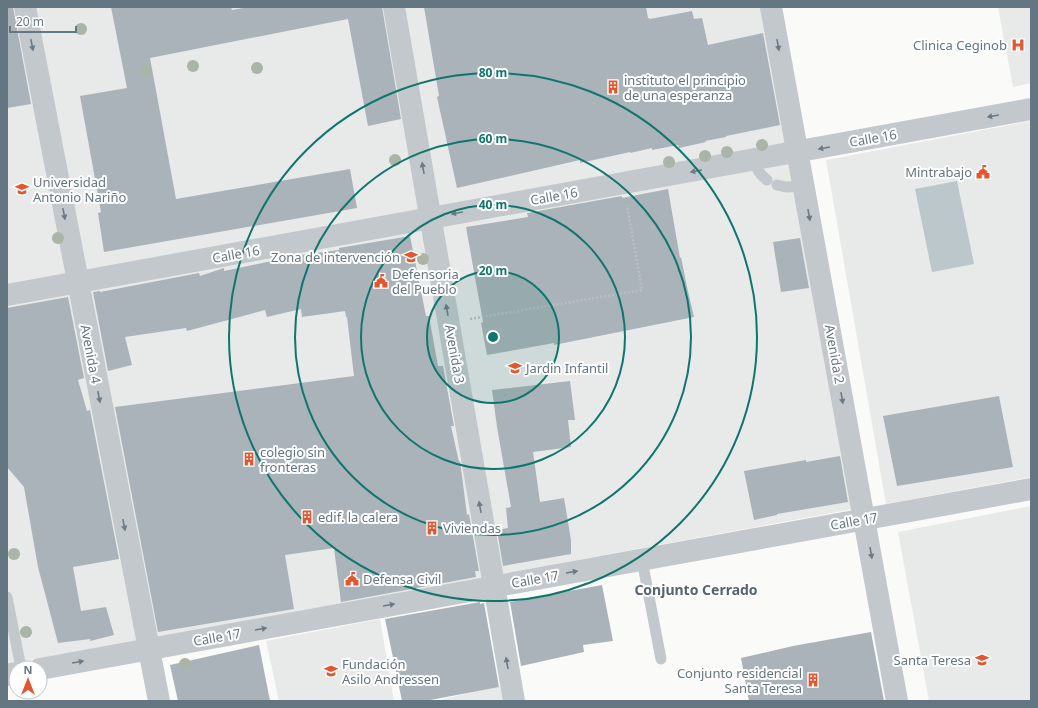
<svg xmlns="http://www.w3.org/2000/svg" width="1038" height="708" viewBox="0 0 1038 708" font-family="'Noto Sans',sans-serif">
<style>
.built{fill:#e8e9e9}
.water{fill:#bbc7cb}
.building{fill:#aab3b9}
.lines{fill:none;stroke-linecap:round;stroke-linejoin:round}
.path{stroke:#bbbfc2;stroke-width:2.5;stroke-dasharray:2 2;stroke-linecap:butt}
.lane{stroke:#c3c8cc;stroke-width:11}
.street{stroke:#c3c8cc;stroke-width:22}
.tree{fill:#aab4a7}
.oneway{fill:#6a7a87}
.ring{fill:none;stroke:#0f766e;stroke-width:2}
.labels{text-anchor:middle;dominant-baseline:central;stroke-width:4;stroke-linejoin:round;paint-order:stroke}
.poi-label{font-size:13px;fill:#657683;stroke:#fff;text-anchor:start}
.street-label{font-size:13px;fill:#657683;stroke:#fff}
.neighbourhood-label{font-size:14px;font-weight:bold;fill:#57646e;stroke:#fff}
.centre{fill:#0f766e;stroke:#fff;stroke-width:2}
.ring-label{font-size:12px;text-anchor:middle;font-weight:bold;fill:#0f766e;stroke:#fff;stroke-width:4;stroke-linejoin:round;paint-order:stroke}
</style>
<rect width="100%" height="100%" fill="#fafaf8"/>
<!-- built -->
<g class="built">
<path d="M7,7H770L859,508L7,665Z"/>
<path d="M998,7H1031V83L1013,87Z"/>
<path d="M1031,121V477L886,504L826,160Z"/>
<path d="M1031,506V701H929L898,532Z"/>
<path d="M380,619L394,701H279L266,641Z"/>
<path d="M504,686L507,701H436L476,691Z"/>
</g>
<!-- water -->
<path class="water" d="M957,181L974,264L932,272L915,189Z"/>
<!-- building -->
<g class="building">
<path d="M7,7H13L31,104L7,108Z"/>
<path d="M111,7H231L232,10L249,7H382L401,119L368,126L348,19L150,58L176,199L350,169L357,208L104,252L98,213L101,212L80,96L127,88Z"/>
<path d="M424,7H646L648,18H649L650,19L692,11L694,19L702,18L708,45L763,33L780,125L726,136V137L705,141L706,142L679,148L678,145L652,150V148L630,153V152L580,163V160L457,188L437,97L439,96Z"/>
<path d="M668,189L680,258L681,257L687,287L694,317L554,345V343L487,355L481,323L483,322L466,227L528,217L527,213L622,196V198Z"/>
<path d="M410,236L426,316H429L438,366H443L454,426H451L459,462L460,461L467,515L469,514L479,571H475L476,577L341,602L334,548L285,555L294,609L158,632L115,407L354,376L347,317H346L345,311L302,317L301,309L267,317L265,310L187,331L186,328L125,337L132,365L108,371L93,292L100,291V292L199,273L200,276L224,268V271L301,255L339,250V248Z"/>
<path d="M800,238L809,288L781,292L773,242Z"/>
<path d="M68,297L84,378L78,380L87,411L90,410L119,559L73,567L81,611L106,607L114,635L90,641V639L58,643L38,567L24,487L7,467V308Z"/>
<path d="M570,381L575,420H568L571,447L533,452L540,502L564,498L571,540V554L503,566L497,530L508,528L506,508L511,507L497,427L492,390Z"/>
<path d="M999,396L1013,467L897,486L883,416Z"/>
<path d="M840,456L848,502L777,514V515L754,520L744,471L778,465L806,460V462Z"/>
<path d="M602,585L613,641L583,645L584,652L521,666L510,602Z"/>
<path d="M480,602V604L484,603L499,687L425,701H402L385,619Z"/>
<path d="M871,632L884,701H749L741,658L793,646Z"/>
<path d="M259,645L270,701H178L170,665Z"/>
</g>
<g class="lines">
<!-- path -->
<path class="path" d="M470,319L642,290L627,205"/>
<!-- lane -->
<g class="lane">
<path d="M754,160C757,169 759,174 767,180"/>
<path d="M777,185L786,187L804,186"/>
<path d="M642,560L661,659"/>
<path d="M7,597L21,668"/>
</g>
<!-- street -->
<g class="street">
<path d="M25,7L159,701"/>
<path d="M394,7L514,701"/>
<path d="M771,7L897,701"/>
<path d="M7,295L1031,109"/>
<path d="M40,669L1031,489"/>
<path d="M7,675L16,673"/>
</g>
</g>
<!-- trees -->
<g class="tree">
<circle cx="81" cy="29" r="6"/>
<circle cx="193" cy="66" r="6"/>
<circle cx="257" cy="68" r="6"/>
<circle cx="146" cy="71" r="6"/>
<circle cx="762" cy="145" r="6"/>
<circle cx="727" cy="152" r="6"/>
<circle cx="705" cy="156" r="6"/>
<circle cx="395" cy="160" r="6"/>
<circle cx="669" cy="162" r="6"/>
<circle cx="58" cy="238" r="6"/>
<circle cx="423" cy="259" r="6"/>
<circle cx="14" cy="554" r="6"/>
<circle cx="26" cy="632" r="6"/>
<circle cx="185" cy="664" r="6"/>
</g>
<!-- one-way arrows -->
<defs><path id="oneway-solid" d="M-6-.8H1V-3.2L6.5 0L1 3.2V.8H-6Z"/></defs>
<g class="oneway">
<use href="#oneway-solid" transform="translate(32 45) rotate(79)"/>
<use href="#oneway-solid" transform="translate(778 45) rotate(80)"/>
<use href="#oneway-solid" transform="translate(993 116) rotate(170)"/>
<use href="#oneway-solid" transform="translate(824 148) rotate(170)"/>
<use href="#oneway-solid" transform="translate(423 168) rotate(-100)"/>
<use href="#oneway-solid" transform="translate(696 171) rotate(170)"/>
<use href="#oneway-solid" transform="translate(457 213) rotate(170)"/>
<use href="#oneway-solid" transform="translate(64 214) rotate(79)"/>
<use href="#oneway-solid" transform="translate(809 215) rotate(80)"/>
<use href="#oneway-solid" transform="translate(447 310) rotate(-100)"/>
<use href="#oneway-solid" transform="translate(99 397) rotate(79)"/>
<use href="#oneway-solid" transform="translate(842 398) rotate(80)"/>
<use href="#oneway-solid" transform="translate(480 507) rotate(-100)"/>
<use href="#oneway-solid" transform="translate(124 525) rotate(79)"/>
<use href="#oneway-solid" transform="translate(871 553) rotate(80)"/>
<use href="#oneway-solid" transform="translate(572 572) rotate(-10)"/>
<use href="#oneway-solid" transform="translate(389 605) rotate(-10)"/>
<use href="#oneway-solid" transform="translate(261 629) rotate(-10)"/>
<use href="#oneway-solid" transform="translate(78 662) rotate(-10)"/>
<use href="#oneway-solid" transform="translate(507 663) rotate(-100)"/>
</g>
<!-- distance rings -->
<circle cx="493" cy="337" r="66" fill="#0f766e" fill-opacity=".12"/>
<g class="ring">
<circle cx="493" cy="337" r="66"/>
<circle cx="493" cy="337" r="132"/>
<circle cx="493" cy="337" r="198"/>
<circle cx="493" cy="337" r="264"/>
</g>
<!-- icons -->
<defs>
<g id="hospital-bare" transform="scale(1.08)"><path d="M-5-5h3v3.5h4V-5h3V5h-3V1.5h-4V5h-3Z" fill="#e4572e" stroke="#fff" stroke-width="2.5" paint-order="stroke"/></g>
<g id="building-bare" transform="scale(1.08)"><path d="M-4-6H4V6H1V3H-1V6H-4ZM-2.5-4.3h1.7v1.8h-1.7ZM.8-4.3h1.7v1.8H.8ZM-2.5-1h1.7V.8h-1.7ZM.8-1h1.7V.8H.8Z" fill="#e4572e" stroke="#fff" stroke-width="2.5" paint-order="stroke"/></g>
<g id="civic-bare" transform="scale(1.08)"><path d="M-.6-6.5H3V-4.5H.6V-3L4-1V1h2V6H-6V1h2V-1L-.6-3ZM-1.2 2.5V6h2.4V2.5Z" fill="#e4572e" stroke="#fff" stroke-width="2.5" paint-order="stroke"/></g>
<g id="university-bare" transform="scale(1.08)"><path d="M0-5L7-2L0 1L-7-2ZM-4 1L0 2.5L4 1V4Q0 6-4 4Z" fill="#e4572e" stroke="#fff" stroke-width="2.5" paint-order="stroke"/></g>
<g id="school-bare" transform="scale(1.08)"><path d="M0-5L7-2L0 1L-7-2ZM-4 1L0 2.5L4 1V4Q0 6-4 4Z" fill="#e4572e" stroke="#fff" stroke-width="2.5" paint-order="stroke"/></g>
</defs>
<g fill-rule="evenodd">
<use href="#hospital-bare" x="1018" y="45"/>
<use href="#building-bare" x="613" y="87"/>
<use href="#civic-bare" x="983" y="172"/>
<use href="#university-bare" x="22" y="189"/>
<use href="#school-bare" x="411" y="257"/>
<use href="#civic-bare" x="381" y="281"/>
<use href="#school-bare" x="515" y="368"/>
<use href="#building-bare" x="249" y="459"/>
<use href="#building-bare" x="307" y="517"/>
<use href="#building-bare" x="432" y="528"/>
<use href="#civic-bare" x="352" y="579"/>
<use href="#school-bare" x="982" y="660"/>
<use href="#school-bare" x="331" y="671"/>
<use href="#building-bare" x="813" y="680"/>
</g>
<g class="labels">
<!-- poi labels -->
<g class="poi-label">
<text x="1007" y="45" text-anchor="end">Clinica Ceginob</text>
<text x="624" y="80">instituto el principio<tspan x="624" dy="15">de una esperanza</tspan></text>
<text x="972" y="172" text-anchor="end">Mintrabajo</text>
<text x="33" y="182">Universidad<tspan x="33" dy="15">Antonio Nariño</tspan></text>
<text x="400" y="257" text-anchor="end">Zona de intervención</text>
<text x="392" y="274">Defensoria<tspan x="392" dy="15">del Pueblo</tspan></text>
<text x="526" y="368">Jardin Infantil</text>
<text x="260" y="452">colegio sin<tspan x="260" dy="15">fronteras</tspan></text>
<text x="318" y="517">edif. la calera</text>
<text x="443" y="528">Viviendas</text>
<text x="363" y="579">Defensa Civil</text>
<text x="971" y="660" text-anchor="end">Santa Teresa</text>
<text x="342" y="664">Fundación<tspan x="342" dy="15">Asilo Andressen</tspan></text>
<text x="802" y="673" text-anchor="end">Conjunto residencial<tspan x="802" dy="15">Santa Teresa</tspan></text>
</g>
<!-- street labels -->
<g class="street-label">
<text transform="translate(873 138) rotate(-10)">Calle 16</text>
<text transform="translate(554 196) rotate(-10)">Calle 16</text>
<text transform="translate(236 254) rotate(-10)">Calle 16</text>
<text transform="translate(91 354) rotate(79)">Avenida 4</text>
<text transform="translate(455 354) rotate(80)">Avenida 3</text>
<text transform="translate(835 354) rotate(80)">Avenida 2</text>
<text transform="translate(854 521) rotate(-10)">Calle 17</text>
<text transform="translate(535 579) rotate(-10)">Calle 17</text>
<text transform="translate(217 637) rotate(-10)">Calle 17</text>
</g>
<!-- neighbourhood labels -->
<g class="neighbourhood-label">
<text x="696" y="589">Conjunto Cerrado</text>
</g>
</g>
<circle cx="493" cy="337" r="6" class="centre"/>
<g class="ring-label">
<text x="493" y="77">80 m</text>
<text x="493" y="143">60 m</text>
<text x="493" y="209">40 m</text>
<text x="493" y="275">20 m</text>
</g>
<!-- border -->
<rect width="1038" height="708" fill="none" stroke="#657683" stroke-width="16"/>
<!-- north arrow -->
<g transform="translate(28 680)"><circle r="19" fill="#ffffff" stroke="#c1c8cd"/>
<path d="M0-3L7 15L0 10L-7 15Z" fill="#e4572e"/>
<text y="-6" font-size="11" font-weight="bold" text-anchor="middle" fill="#657683">N</text>
</g>
<!-- scale -->
<path d="M10 26v6h66v-6" fill="none" stroke="#657683" stroke-width="2"/>
<text x="16" y="26" font-size="12" fill="#657683" stroke="#ffffff" stroke-width="3" paint-order="stroke">20 m</text>
</svg>
